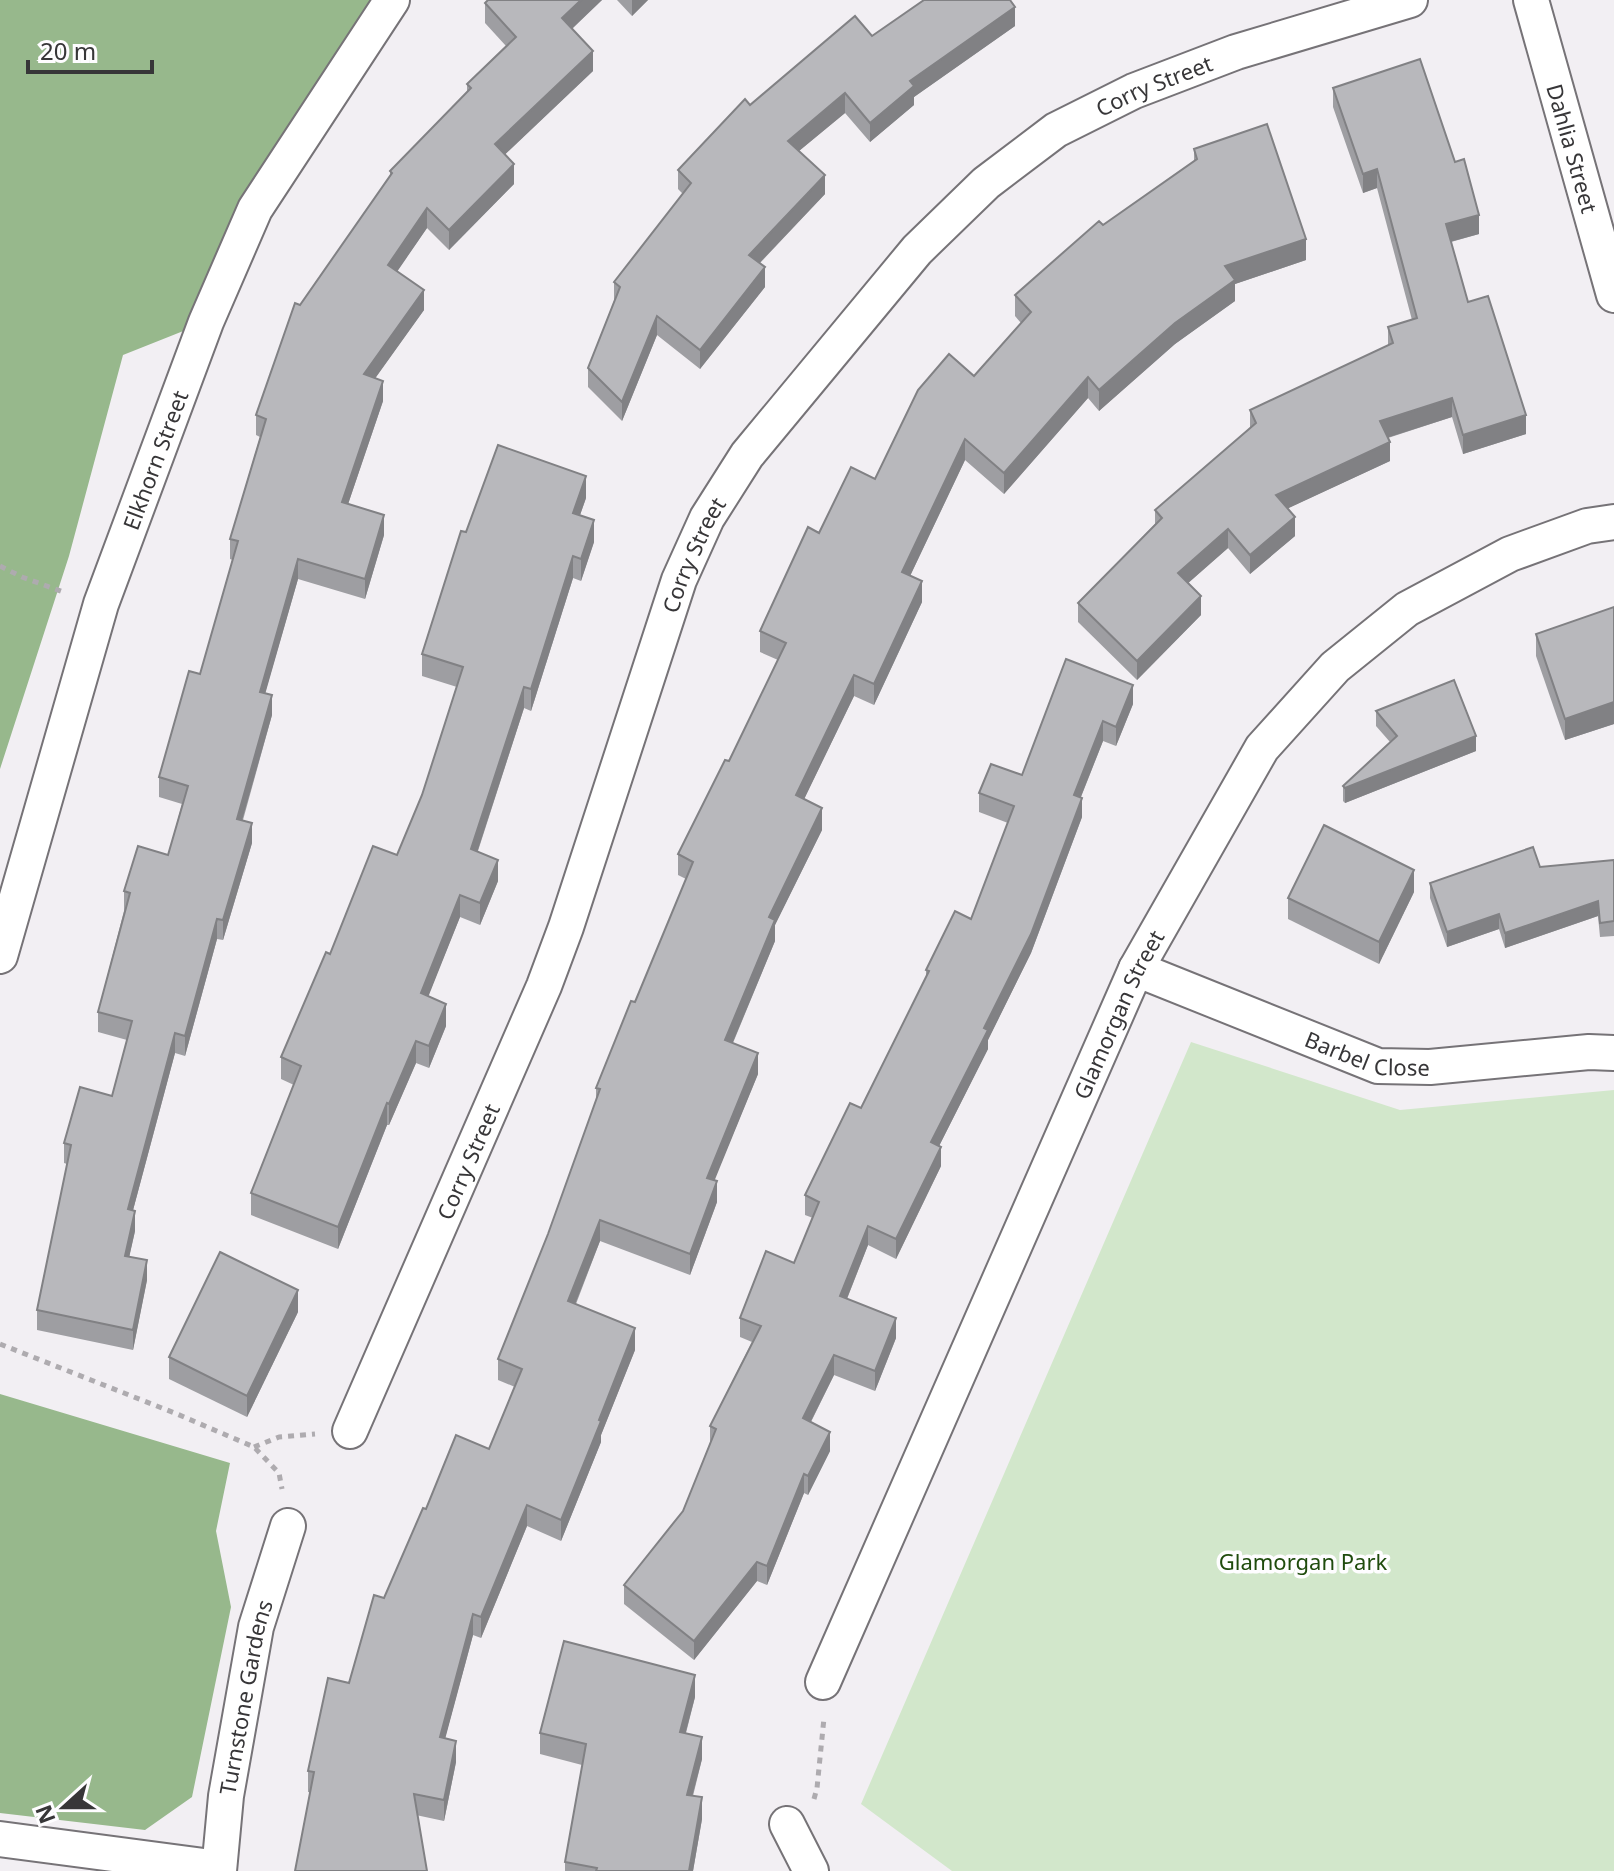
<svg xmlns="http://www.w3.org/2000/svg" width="1614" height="1871" viewBox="0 0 1614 1871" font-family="'Noto Sans',sans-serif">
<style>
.green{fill:#d2e7cb}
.forest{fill:#97b88c}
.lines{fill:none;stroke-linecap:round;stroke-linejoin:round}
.street-casing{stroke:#767377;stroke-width:38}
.path{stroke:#aeabaf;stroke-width:5;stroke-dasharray:6 6;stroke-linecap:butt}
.street{stroke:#fff;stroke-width:34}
.wall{fill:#9e9ea2}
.shaded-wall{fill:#818184}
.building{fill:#b8b8bc;stroke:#818184;stroke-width:2}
.labels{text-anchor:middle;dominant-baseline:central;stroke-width:7;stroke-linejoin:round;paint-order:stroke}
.street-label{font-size:22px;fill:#373638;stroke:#fefdff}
.park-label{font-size:22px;fill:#1f4b0d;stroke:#fefdff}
</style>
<rect width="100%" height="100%" fill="#f2eff3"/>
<!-- green -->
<path class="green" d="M1191,1042L1400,1110L1614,1090V1871H952L861,1804Z"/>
<!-- forest -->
<g class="forest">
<path d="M0,0H392L206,322L123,355L69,556L0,769Z"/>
<path d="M0,1394L230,1463L216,1531L231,1607L192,1797L145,1830L0,1813Z"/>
</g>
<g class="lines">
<!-- street casing -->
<g class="street-casing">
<g id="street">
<path id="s1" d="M1531,0L1614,295"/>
<path id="s2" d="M0,956L101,604L206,322L255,209L392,0"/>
<path id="s3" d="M1136,969L1378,1066L1430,1067L1589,1052L1614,1053"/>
<path id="s4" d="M350,1431L544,986L566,927L679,580L707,518L747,455L917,250L986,183L1056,130L1134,91L1236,52L1410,0"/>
<path id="s5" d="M823,1682L1136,969L1262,748L1335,667L1407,609L1510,554L1587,526L1614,522"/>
<path d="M787,1824L811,1871"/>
<path d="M0,1839L219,1868"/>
<path id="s6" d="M219,1871L226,1796L256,1627L288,1526"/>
</g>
</g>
<!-- path -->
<g class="path">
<path d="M0,566L22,577L66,593"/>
<path d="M0,1344L177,1414L254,1447L279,1473L282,1489"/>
<path d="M254,1447L279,1437L315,1434"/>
<path d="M814,1799L817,1788L824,1718"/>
</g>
<!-- street -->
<use href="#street" class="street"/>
</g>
<!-- wall -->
<g class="wall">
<path d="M488,0H602L572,29L593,71L505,154L514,184L449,250L427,228L397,271L424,310L375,378L383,401L348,504L384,535L365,599L298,579L265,693L272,715L243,820L252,843L223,940L217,939L185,1056L175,1053L133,1210L135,1231L129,1257L147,1280L133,1350L37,1330V1310L67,1164L64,1163V1143L112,1096L127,1040L98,1032V1012L124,911V891L168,855L182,804L159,797V777L200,674L233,560L230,559V539L260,437L256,435V415L390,176V171L467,93V84L506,46L485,23V3Z"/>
<path d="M617,0H648L632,16Z"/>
<path d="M1015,26L914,97V105L870,142L845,113L799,151L825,194L760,263L765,287L700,369L657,335L622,421L588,387V368L614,301V282L683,194L678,189V170L750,105L872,36Z"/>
<path d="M1333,88L1479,234L1451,242L1468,302L1526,434L1463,454L1452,417L1388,438L1390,461L1288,508L1295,536L1250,574L1228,548L1188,583L1201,615L1137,680L1078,622V603L1155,524V510L1250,429V410L1388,345V327L1412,320L1377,188L1363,193L1333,107Z"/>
<path d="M1194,149L1306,260L1235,284V301L1175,344L1099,411L1088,398L1004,494L965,460L910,576L922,602L874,705L854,696L804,799L822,830L775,925V941L733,1043L758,1074L714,1180L717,1202L690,1275L600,1241L576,1304L635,1350L601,1435V1442L561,1541L527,1526L481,1638L473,1635L445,1738L456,1762L444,1821L308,1792V1771L349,1683L384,1598L426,1509L489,1449L515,1387L498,1380V1359L548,1234L596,1101V1088L635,1002L686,879L678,875V854L729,761L778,660L760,652V631L819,533L875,479L974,376L1021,323L1015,316V295L1103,225L1194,161Z"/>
<path d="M586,498L580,515L594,542L581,581L573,578L531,711L524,708L478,851L498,881L480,925L460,917L428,996L446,1026L429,1068L416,1063L389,1125H387L338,1249L251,1215V1193L294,1085L281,1079V1057L330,954L397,855L422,795L457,687L422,676V654L466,532Z"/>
<path d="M1614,607V724L1565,740L1536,656V634Z"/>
<path d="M1066,659L1133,704L1116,746L1103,741L1081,797L1082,817L1031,953L988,1040V1049L939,1146L941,1166L896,1259L868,1245L847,1299L896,1338L875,1391L834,1375L811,1422L830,1451L808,1495L804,1493L767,1585L757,1581L694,1660L624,1604V1585L683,1511L710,1443V1426L752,1342L740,1337V1318L794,1263L813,1218L805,1215V1195L861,1108L926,978V970L971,919L1008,823L979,812V793L1022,775Z"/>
<path d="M1376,711L1476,751L1345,803L1343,801V786L1390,742L1376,726Z"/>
<path d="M1614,860V936L1600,937L1598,916L1505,948L1499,929L1447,947L1430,898V883L1540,867Z"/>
<path d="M1414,892L1379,964L1288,919V898Z"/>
<path d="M298,1312L247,1417L169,1379V1357Z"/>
<path d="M695,1697L686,1733L702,1759L693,1796L702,1819L693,1871H565V1862L582,1765L540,1754V1733Z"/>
</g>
<!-- shaded-wall -->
<g class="shaded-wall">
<path d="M581,0H602L562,38V18Z"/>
<path d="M632,0H648L632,16Z"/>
<path d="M1015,7V26L914,97V105L870,142V123L910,81Z"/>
<path d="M593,51V71L495,164V144Z"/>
<path d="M845,93V113L788,160V141Z"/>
<path d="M514,164V184L449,250V230Z"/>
<path d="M1377,169V188L1363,193V174Z"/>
<path d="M825,175V194L749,274V255Z"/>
<path d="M427,208V228L388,285V265Z"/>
<path d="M1479,215V234L1446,243V224Z"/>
<path d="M1306,239V260L1235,284V301L1175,344L1099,411V390L1225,266Z"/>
<path d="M765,267V287L700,369V350Z"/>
<path d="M424,290V310L364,394V374Z"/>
<path d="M657,316V335L622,421V402Z"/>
<path d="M1088,377V398L1004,494V473Z"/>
<path d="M383,381V401L342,522V502Z"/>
<path d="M1452,398V417L1380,440V421Z"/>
<path d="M1526,415V434L1463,454V435Z"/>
<path d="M965,439V460L902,593V572Z"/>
<path d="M1390,442V461L1276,514V495Z"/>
<path d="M586,476V498L573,535V513Z"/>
<path d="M384,515V535L365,599V579Z"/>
<path d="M1295,517V536L1250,574V555Z"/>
<path d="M594,520V542L581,581V559Z"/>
<path d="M1228,529V548L1178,592V573Z"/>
<path d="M573,556V578L531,711V689Z"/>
<path d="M298,559V579L260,712V692Z"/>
<path d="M922,581V602L874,705V684Z"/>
<path d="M1201,596V615L1137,680V661Z"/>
<path d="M854,675V696L796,816V795Z"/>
<path d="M1133,685V704L1116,746V727Z"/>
<path d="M524,687V708L471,871V849Z"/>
<path d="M272,695V715L237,838V819Z"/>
<path d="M1614,702V724L1565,740V719Z"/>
<path d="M1103,721V741L1074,814V795Z"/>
<path d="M1476,736V751L1345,803V788Z"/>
<path d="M1082,798V817L1031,953L988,1040V1049L931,1162V1142L984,1028Z"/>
<path d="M822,808V830L775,925V941L725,1061V1040L769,917Z"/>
<path d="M252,823V843L223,940V920Z"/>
<path d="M498,860V881L480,925V903Z"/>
<path d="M1414,870V892L1379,964V942Z"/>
<path d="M460,895V917L421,1015V993Z"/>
<path d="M1598,901V916L1505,948V933Z"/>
<path d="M1499,914V929L1447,947V932Z"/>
<path d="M217,919V939L185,1056V1036Z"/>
<path d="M446,1004V1026L429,1068V1046Z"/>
<path d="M175,1033V1053L128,1229V1209Z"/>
<path d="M416,1041V1063L389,1125V1104Z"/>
<path d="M758,1053V1074L707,1199V1178Z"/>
<path d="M387,1103V1125L338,1249V1227Z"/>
<path d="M941,1147V1166L896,1259V1239Z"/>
<path d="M717,1181V1202L690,1275V1254Z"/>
<path d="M135,1211V1231L125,1276V1256Z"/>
<path d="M600,1220V1241L568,1322V1301Z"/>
<path d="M868,1226V1245L840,1316V1296Z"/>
<path d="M147,1260V1280L133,1350V1330Z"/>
<path d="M298,1290V1312L247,1417V1396Z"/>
<path d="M896,1318V1338L875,1391V1371Z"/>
<path d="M635,1328V1350L601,1435V1442L561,1541V1520Z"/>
<path d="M834,1355V1375L803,1437V1418Z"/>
<path d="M830,1432V1451L808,1495V1476Z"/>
<path d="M804,1474V1493L767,1585V1566Z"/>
<path d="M527,1505V1526L481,1638V1617Z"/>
<path d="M757,1562V1581L694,1660V1641Z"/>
<path d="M473,1614V1635L440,1758V1737Z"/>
<path d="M695,1675V1697L680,1754V1732Z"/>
<path d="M702,1737V1759L687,1816V1795Z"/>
<path d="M456,1741V1762L444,1821V1800Z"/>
<path d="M702,1797V1819L693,1871H689Z"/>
</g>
<!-- building -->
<g class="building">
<path d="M488,0H581L562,18L593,51L495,144L514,164L449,230L427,208L388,265L424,290L364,374L383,381L342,502L384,515L365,579L298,559L260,692L272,695L237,819L252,823L223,920L217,919L185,1036L175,1033L128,1209L135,1211L125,1256L147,1260L133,1330L37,1310L71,1145L64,1143L80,1087L112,1096L132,1021L98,1012L130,893L124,891L138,846L168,855L188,786L159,777L189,671L200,674L238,541L230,539L266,419L256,415L295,303L300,305L392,173L390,171L471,88L467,84L516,37L485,3Z"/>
<path d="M924,0H1010L1015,7L910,81L914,86L870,123L845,93L788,141L825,175L749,255L765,267L700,350L657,316L622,402L588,368L620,287L614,282L691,183L678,170L745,99L750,105L855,16L872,36Z"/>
<path d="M1420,59L1455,162L1464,159L1479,215L1446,224L1468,302L1488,296L1526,415L1463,435L1452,398L1380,421L1390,442L1276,495L1295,517L1250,555L1228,529L1178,573L1201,596L1137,661L1078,603L1162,518L1155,510L1256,423L1250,410L1393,343L1388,327L1417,318L1377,169L1363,174L1333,88Z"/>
<path d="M1267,124L1306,239L1225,266L1235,280L1175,323L1099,390L1088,377L1004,473L965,439L902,572L922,581L874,684L854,675L796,795L822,808L769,917L775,920L725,1040L758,1053L707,1178L717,1181L690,1254L600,1220L568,1301L635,1328L599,1420L601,1421L561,1520L527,1505L481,1617L473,1614L440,1737L456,1741L444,1800L414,1794L427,1871H295L314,1772L308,1771L328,1678L349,1683L374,1595L384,1598L423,1508L426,1509L456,1435L489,1449L522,1369L498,1359L548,1234L600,1089L596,1088L631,1001L635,1002L693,862L678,854L725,760L729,761L786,643L760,631L808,527L819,533L851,467L875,479L918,390L949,354L974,376L1031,312L1015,295L1099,221L1103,225L1197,159L1194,149Z"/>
<path d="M498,445L586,476L573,513L594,520L581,559L573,556L531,689L524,687L471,849L498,860L480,903L460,895L421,993L446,1004L429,1046L416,1041L389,1104L387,1103L338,1227L251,1193L301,1066L281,1057L326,952L330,954L373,846L397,855L422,795L463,667L422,654L461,531L466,532Z"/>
<path d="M1614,607V702L1565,719L1536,634Z"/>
<path d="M1066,659L1133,685L1116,727L1103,721L1074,795L1082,798L1031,934L984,1028L988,1030L931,1142L941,1147L896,1239L868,1226L840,1296L896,1318L875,1371L834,1355L803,1418L830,1432L808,1476L804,1474L767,1566L757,1562L694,1641L624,1585L683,1511L716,1429L710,1426L761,1326L740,1318L766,1251L794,1263L819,1202L805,1195L850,1103L861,1108L929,971L926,970L955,911L971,919L1014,806L979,793L991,764L1022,775Z"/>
<path d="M1454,680L1476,736L1345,788L1343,786L1397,736L1376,711Z"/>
<path d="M1324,825L1414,870L1379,942L1288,898Z"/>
<path d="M1533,847L1540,867L1614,860V921L1600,923L1598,901L1505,933L1499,914L1447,932L1430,883Z"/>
<path d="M220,1252L298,1290L247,1396L169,1357Z"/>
<path d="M564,1641L695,1675L680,1732L702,1737L687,1795L702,1797L689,1871H596L597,1868L565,1862L586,1744L540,1733Z"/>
</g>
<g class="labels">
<!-- street labels -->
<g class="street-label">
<text stroke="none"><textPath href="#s4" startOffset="1614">Corry Street</textPath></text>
<text stroke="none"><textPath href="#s1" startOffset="154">Dahlia Street</textPath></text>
<text stroke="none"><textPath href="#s2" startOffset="520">Elkhorn Street</textPath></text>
<text stroke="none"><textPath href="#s4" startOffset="942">Corry Street</textPath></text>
<text stroke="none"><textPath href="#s5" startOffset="730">Glamorgan Street</textPath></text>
<text stroke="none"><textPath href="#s3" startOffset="248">Barbel Close</textPath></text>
<text stroke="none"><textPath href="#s4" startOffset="294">Corry Street</textPath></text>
<text stroke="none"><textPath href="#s6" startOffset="176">Turnstone Gardens</textPath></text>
</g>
<!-- park labels -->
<g class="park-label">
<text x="1303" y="1561">Glamorgan Park</text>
</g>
</g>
<!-- north arrow -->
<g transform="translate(64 1807) rotate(249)" stroke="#fefdff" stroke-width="6" paint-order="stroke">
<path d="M0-6L14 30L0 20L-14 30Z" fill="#373638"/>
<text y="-12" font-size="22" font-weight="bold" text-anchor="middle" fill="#373638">N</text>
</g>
<!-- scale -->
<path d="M28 60v12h124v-12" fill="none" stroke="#373638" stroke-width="4"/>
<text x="40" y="60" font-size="24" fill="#373638" stroke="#fefdff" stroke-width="6" paint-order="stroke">20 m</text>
</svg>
